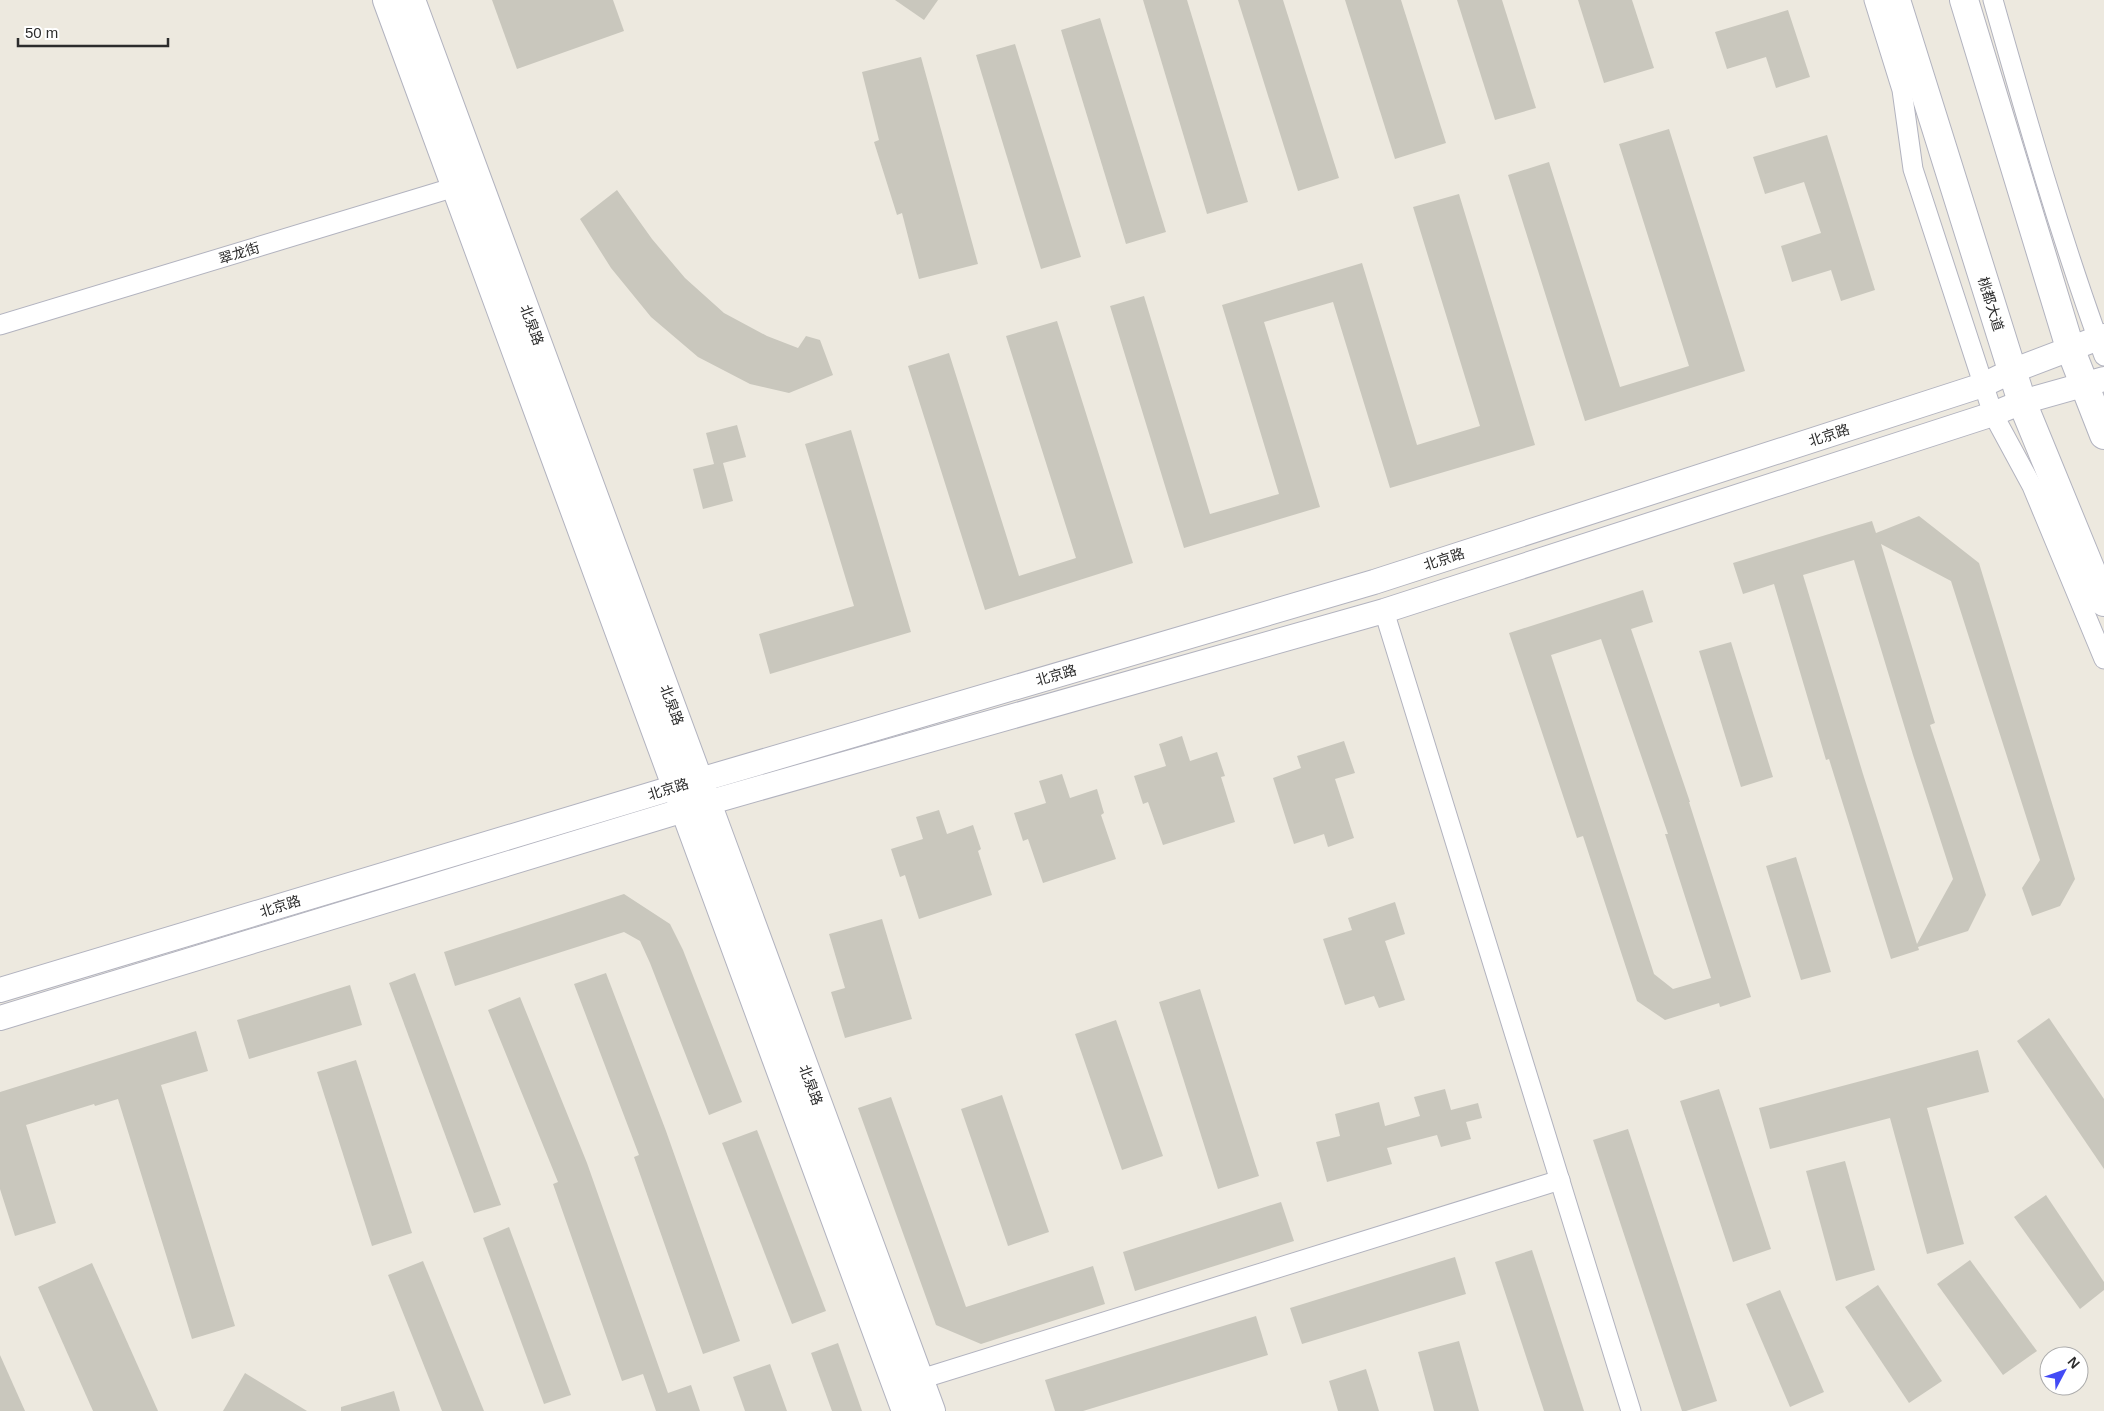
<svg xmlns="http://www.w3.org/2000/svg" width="2104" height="1411" viewBox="0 0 2104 1411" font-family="Helvetica,'Noto Sans SC',sans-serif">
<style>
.building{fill:#c9c7bd;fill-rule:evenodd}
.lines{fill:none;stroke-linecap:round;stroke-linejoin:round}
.minor-casing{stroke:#b2b3bf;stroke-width:21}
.tertiary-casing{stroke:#b2b3bf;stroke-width:26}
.secondary-casing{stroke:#b2b3bf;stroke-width:30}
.minor{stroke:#fff;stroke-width:19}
.tertiary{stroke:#fff;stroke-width:24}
.secondary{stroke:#fff;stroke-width:28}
.labels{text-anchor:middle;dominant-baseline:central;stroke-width:4.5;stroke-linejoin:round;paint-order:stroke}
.street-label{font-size:14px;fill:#2c2c2c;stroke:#fff}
</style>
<rect width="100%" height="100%" fill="#ede9df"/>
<!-- building -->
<g class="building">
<path d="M492,0H613L624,31L517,69Z"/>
<path d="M895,0H938L924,20Z"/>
<path d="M1143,0H1187L1248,202L1207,214Z"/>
<path d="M1238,0H1283L1339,178L1298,191Z"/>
<path d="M1345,0H1401L1446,143L1395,159Z"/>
<path d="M1457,0H1502L1536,108L1495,120Z"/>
<path d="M1578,0H1632L1654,68L1604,83Z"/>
<path d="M1788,10L1810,77L1776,88L1766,57L1727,69L1715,32Z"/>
<path d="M1100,18L1166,232L1126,244L1061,30Z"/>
<path d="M1015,44L1081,257L1041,269L976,55Z"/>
<path d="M921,57L978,264L919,279L902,213L897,215L874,142L879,140L862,72Z"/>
<path d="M1669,129L1745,371L1585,421L1508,175L1549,162L1620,387L1689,366L1619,144Z"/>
<path d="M1827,135L1875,290L1841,301L1831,270L1792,282L1781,246L1821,233L1804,182L1765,194L1753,157Z"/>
<path d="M617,190L652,239L685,278L724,313L767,336L798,348L806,336L820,340L833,375L789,393L750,384L698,357L651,317L611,268L580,219Z"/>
<path d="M1459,194L1535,445L1390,488L1333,302L1264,322L1320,507L1184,548L1110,306L1144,296L1210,514L1279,494L1222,305L1362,263L1417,445L1480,426L1413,207Z"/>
<path d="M1057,321L1133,563L985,610L908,366L949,353L1019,576L1076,558L1006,336Z"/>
<path d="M737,425L746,457L723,463L733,501L703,509L693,469L714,464L706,433Z"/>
<path d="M851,430L911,632L770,674L759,634L854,606L805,444Z"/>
<path d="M1919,516L1979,563L2075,879L2060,906L2032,916L2022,888L2040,860L1951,581L1881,544L1935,723L1930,725L1986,895L1968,931L1918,947L1919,950L1891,959L1829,759L1826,760L1774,584L1743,594L1733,563L1872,521L1876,533ZM1854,560L1913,755L1953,879L1917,944L1863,774L1803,575Z"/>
<path d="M1643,590L1653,622L1631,629L1690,802H1689L1751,997L1720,1007L1719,1003L1665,1020L1637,1001L1583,836L1577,838L1509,633ZM1601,639L1668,834H1665L1711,978L1673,989L1654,974L1551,655Z"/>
<path d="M1731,642L1773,777L1741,787L1699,651Z"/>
<path d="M1182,736L1190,761L1217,752L1225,776L1221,777L1235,822L1163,845L1148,802L1143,804L1134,776L1166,766L1159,744Z"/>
<path d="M1344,741L1355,773L1335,779L1354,838L1328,847L1324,834L1294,844L1273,778L1301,768L1297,756Z"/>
<path d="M1062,774L1070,798L1097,789L1104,813L1101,815L1116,859L1043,883L1028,839L1023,841L1014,813L1046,803L1039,781Z"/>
<path d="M939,810L947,834L973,825L981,849L978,851L992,895L919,919L905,875L900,877L891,849L923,839L916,817Z"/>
<path d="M1796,857L1831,972L1801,980L1766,866Z"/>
<path d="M624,894L670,924L683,950L742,1102L709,1115L650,963L640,941L624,932L455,986L444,952Z"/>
<path d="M1395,902L1405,934L1385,941L1405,1000L1379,1008L1374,996L1345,1005L1323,939L1352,930L1348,918Z"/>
<path d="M882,919L912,1019L845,1038L831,992L845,988L829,934Z"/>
<path d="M415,973L501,1205L474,1213L389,983Z"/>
<path d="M606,973L666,1131L740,1341L703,1354L634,1157L639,1155L574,984Z"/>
<path d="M350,985L362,1025L249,1059L237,1020Z"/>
<path d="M1200,989L1259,1176L1218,1189L1159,1002Z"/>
<path d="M520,997L587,1163L668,1393L691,1385L700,1411H656L643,1374L622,1381L553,1184L558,1182L488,1010Z"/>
<path d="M2049,1018L2104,1099V1169L2017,1041Z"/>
<path d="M1116,1020L1163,1156L1122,1170L1075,1034Z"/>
<path d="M196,1031L208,1071L161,1085L235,1326L192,1339L118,1099L95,1106L94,1104L26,1125L56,1223L15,1236L0,1189V1092Z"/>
<path d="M1978,1050L1989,1092L1927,1108L1964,1244L1927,1254L1890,1118L1770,1149L1759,1108Z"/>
<path d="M356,1060L412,1233L372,1246L317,1072Z"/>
<path d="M1445,1089L1451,1110L1478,1103L1482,1118L1466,1122L1471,1139L1441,1147L1437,1135L1387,1148L1392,1164L1327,1182L1316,1142L1340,1136L1335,1114L1379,1102L1385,1126L1420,1116L1414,1097Z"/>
<path d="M1719,1089L1771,1249L1733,1262L1680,1101Z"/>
<path d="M1002,1095L1049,1232L1008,1246L961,1109Z"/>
<path d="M891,1097L966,1307L1093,1266L1105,1304L981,1344L936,1325L858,1108Z"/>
<path d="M1628,1129L1717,1401L1686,1411H1682L1593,1140Z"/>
<path d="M757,1130L826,1311L792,1324L722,1143Z"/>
<path d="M1845,1161L1875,1270L1836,1281L1806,1171Z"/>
<path d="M2046,1195L2104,1282V1290L2080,1309L2014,1217Z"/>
<path d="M1281,1202L1294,1241L1135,1291L1123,1252Z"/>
<path d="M509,1227L571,1395L544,1404L483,1238Z"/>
<path d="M1532,1250L1584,1411H1544L1495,1262Z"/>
<path d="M1455,1257L1466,1294L1302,1344L1290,1308Z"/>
<path d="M1970,1260L2037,1351L2003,1375L1937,1284Z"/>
<path d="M423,1261L484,1411H442L388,1275Z"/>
<path d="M92,1263L158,1411H93L38,1287Z"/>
<path d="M1878,1285L1942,1381L1909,1403L1845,1307Z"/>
<path d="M1780,1290L1824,1392L1790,1407L1746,1304Z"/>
<path d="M1256,1316L1268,1355L1083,1411H1055L1045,1380Z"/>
<path d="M1459,1341L1479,1411H1434L1418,1352Z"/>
<path d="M838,1343L862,1411H832L811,1353Z"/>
<path d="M0,1355L25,1411H0Z"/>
<path d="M770,1364L787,1411H745L733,1377Z"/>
<path d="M1366,1369L1379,1411H1338L1329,1381Z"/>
<path d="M245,1373L307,1411H223Z"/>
<path d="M394,1391L400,1411H341V1407Z"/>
</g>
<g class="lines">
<!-- minor casing -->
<g class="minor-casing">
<g id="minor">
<path d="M1874,0L1902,90L1913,169L1993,414L2032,486L2104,659"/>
<path d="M1993,0C2027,120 2061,239 2104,356"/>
<path d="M0,325L465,184"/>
<path d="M1384,611L1631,1411"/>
<path d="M908,1383L1560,1180"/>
</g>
</g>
<!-- tertiary casing -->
<g class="tertiary-casing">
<g id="tertiary">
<path d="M0,990L676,787L1374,582L1983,385L2012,371L2104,336"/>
<path d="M0,1018L707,803L1384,611L1993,414L2022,402L2104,379"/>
</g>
</g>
<!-- secondary casing -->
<g class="secondary-casing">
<g id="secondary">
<path d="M387,0L906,1411"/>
<path d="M411,0L931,1411"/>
<path d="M1896,0L2022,402L2104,602"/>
<path d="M1964,0L2070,348L2104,435"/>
</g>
</g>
<!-- minor -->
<use href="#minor" class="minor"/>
<!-- tertiary -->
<use href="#tertiary" class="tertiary"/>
<!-- secondary -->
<use href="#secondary" class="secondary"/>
</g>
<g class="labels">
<!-- street labels -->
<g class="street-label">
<text transform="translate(239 253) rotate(-17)">翠龙街</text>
<text transform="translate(1991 304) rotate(73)">桃都大道</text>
<text transform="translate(532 325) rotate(70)">北泉路</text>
<text transform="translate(1829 435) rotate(-18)">北京路</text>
<text transform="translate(1444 559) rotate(-18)">北京路</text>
<text transform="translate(1056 675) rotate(-16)">北京路</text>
<text transform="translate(672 705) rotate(70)">北泉路</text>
<text transform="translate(668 789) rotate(-17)">北京路</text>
<text transform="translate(280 906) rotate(-17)">北京路</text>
<text transform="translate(811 1085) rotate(70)">北泉路</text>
</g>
</g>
<!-- north arrow -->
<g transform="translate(2064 1371) rotate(49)"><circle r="24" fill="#ffffff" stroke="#ababab"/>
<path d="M0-4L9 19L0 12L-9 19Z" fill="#434bf6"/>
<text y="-8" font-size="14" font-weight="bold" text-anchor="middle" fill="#2c2c2c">N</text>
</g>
<!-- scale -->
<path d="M18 38v8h150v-8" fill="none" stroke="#2c2c2c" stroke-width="2.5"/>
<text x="25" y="38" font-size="15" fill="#2c2c2c" stroke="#ffffff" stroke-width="4" paint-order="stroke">50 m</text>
</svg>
